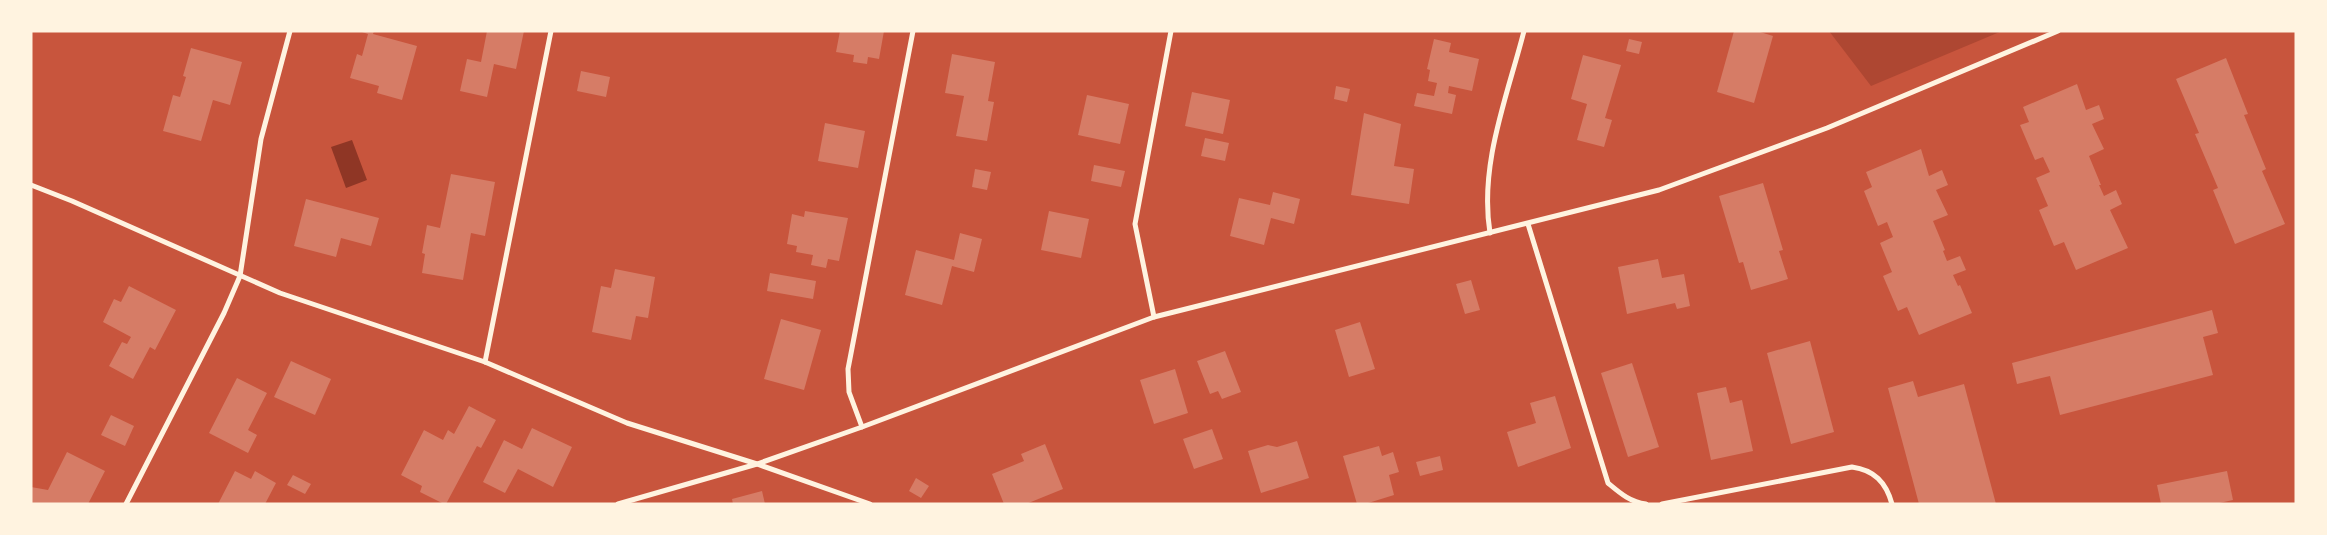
<svg xmlns="http://www.w3.org/2000/svg" width="2327" height="535" viewBox="0 0 2327 535" font-family="Montserrat,sans-serif">
<style>
.green{fill:#ae4732}
.water{fill:#8f3625}
.building{fill:#d67c66}
.lines{fill:none;stroke-linecap:round;stroke-linejoin:round}
.minor{stroke:#fff3e0;stroke-width:5}
</style>
<rect width="100%" height="100%" fill="#c8553d"/>
<!-- green -->
<path class="green" d="M1829,31H2002L1871,86Z"/>
<!-- water -->
<path class="water" d="M352,140L367,180L346,188L331,147Z"/>
<!-- building -->
<g class="building">
<path d="M359,31H374L373,34L417,46L402,100L377,93L379,86L350,78L357,54L362,56L368,34Z"/>
<path d="M487,31H524L516,69L494,64L487,97L460,91L467,59L481,62Z"/>
<path d="M840,31H884L879,59L868,57L867,64L853,62L854,55L836,52Z"/>
<path d="M1734,31H1757L1773,36L1754,103L1717,92Z"/>
<path d="M1434,39L1451,43L1449,52L1479,59L1472,91L1449,86L1448,93L1456,95L1452,114L1414,106L1417,93L1434,96L1437,83L1428,81L1430,70L1427,69Z"/>
<path d="M1629,39L1642,42L1639,54L1626,51Z"/>
<path d="M191,48L242,62L230,105L213,100L201,141L163,131L173,95L180,97L186,77L183,76Z"/>
<path d="M952,54L995,62L988,101L994,102L987,141L956,136L964,96L945,93Z"/>
<path d="M1583,55L1621,65L1605,118L1612,120L1604,147L1577,140L1587,104L1571,99Z"/>
<path d="M2226,58L2248,114L2244,115L2266,169L2262,171L2285,224L2235,244L2213,190L2218,188L2195,134L2199,133L2176,79Z"/>
<path d="M581,71L610,77L606,97L577,91Z"/>
<path d="M2077,84L2086,110L2099,105L2104,119L2092,124L2104,149L2089,156L2101,185H2099L2104,196L2116,190L2122,204L2110,210L2128,248L2076,270L2064,242L2054,246L2039,210L2048,206L2036,178L2050,172L2043,157L2035,160L2020,125L2029,122L2023,107Z"/>
<path d="M1336,86L1350,89L1347,102L1334,99Z"/>
<path d="M1192,92L1230,100L1223,134L1185,126Z"/>
<path d="M1087,95L1129,104L1120,144L1078,135Z"/>
<path d="M1364,113L1401,124L1394,166L1414,169L1409,204L1351,195Z"/>
<path d="M825,123L865,131L858,168L818,161Z"/>
<path d="M1205,138L1229,143L1225,161L1201,156Z"/>
<path d="M1921,149L1929,176L1942,170L1948,185L1936,190L1948,215L1933,221L1945,250L1943,251L1947,261L1960,256L1966,270L1953,275L1958,286L1960,285L1972,313L1919,335L1907,307L1898,311L1883,276L1892,272L1880,243L1893,237L1887,222L1878,226L1864,191L1872,187L1866,172Z"/>
<path d="M1094,165L1125,171L1121,187L1091,181Z"/>
<path d="M975,169L991,172L987,190L972,187Z"/>
<path d="M451,174L495,182L485,236L471,233L463,280L422,273L425,254L422,253L427,225L440,228Z"/>
<path d="M1763,183L1783,250L1779,251L1788,279L1751,290L1743,262L1739,263L1719,196Z"/>
<path d="M1273,192L1300,199L1294,224L1271,218L1264,245L1230,236L1239,198L1270,205Z"/>
<path d="M306,199L379,218L371,246L341,238L336,257L294,246Z"/>
<path d="M805,211L848,218L839,261L828,259L826,268L811,265L813,255L796,252L797,246L787,244L792,214L804,217Z"/>
<path d="M1049,211L1089,219L1081,258L1041,250Z"/>
<path d="M960,233L982,239L974,272L952,266L942,305L905,295L916,250L954,260Z"/>
<path d="M1658,259L1662,278L1684,274L1690,306L1677,309L1675,303L1627,314L1618,267Z"/>
<path d="M615,269L655,277L648,318L636,316L631,340L592,332L601,286L611,288Z"/>
<path d="M770,273L816,281L813,299L767,291Z"/>
<path d="M1471,280L1480,310L1465,314L1456,284Z"/>
<path d="M129,286L176,310L155,350L150,347L133,379L109,366L122,342L127,344L131,337L103,322L114,299L121,302Z"/>
<path d="M2212,310L2218,333L2203,337L2213,375L2060,415L2050,376L2017,384L2012,363Z"/>
<path d="M781,319L821,330L804,390L764,379Z"/>
<path d="M1360,322L1375,369L1349,377L1335,330Z"/>
<path d="M1810,341L1834,432L1791,444L1767,353Z"/>
<path d="M1225,351L1241,392L1222,399L1218,391L1210,394L1197,361Z"/>
<path d="M291,361L331,379L315,415L274,397Z"/>
<path d="M1632,363L1659,447L1628,457L1601,373Z"/>
<path d="M1175,369L1188,413L1154,424L1140,380Z"/>
<path d="M237,378L267,393L248,430L257,435L248,453L209,433Z"/>
<path d="M1913,381L1918,397L1964,384L1996,504H1919L1888,388Z"/>
<path d="M1726,387L1730,403L1742,400L1753,451L1711,460L1697,393Z"/>
<path d="M1555,396L1571,448L1518,467L1507,432L1536,423L1530,403Z"/>
<path d="M469,406L496,420L481,448L477,446L446,504H444L420,492L422,486L401,475L424,430L443,440L448,430L454,434Z"/>
<path d="M111,415L134,426L125,446L101,435Z"/>
<path d="M532,428L572,447L553,487L518,469L505,493L483,482L504,440L522,449Z"/>
<path d="M1212,429L1223,459L1194,469L1183,439Z"/>
<path d="M1297,441L1309,478L1261,493L1248,451L1268,445L1277,447Z"/>
<path d="M1045,444L1063,489L1026,504H1004L992,474L1024,461L1021,454Z"/>
<path d="M1379,446L1382,456L1393,452L1399,472L1389,475L1394,495L1365,504H1357L1343,456Z"/>
<path d="M67,452L105,471L88,504H31V487L48,490Z"/>
<path d="M1440,456L1443,470L1420,476L1416,462Z"/>
<path d="M235,471L251,479L255,471L276,483L265,504H218Z"/>
<path d="M2227,471L2233,500L2215,504H2161L2157,485Z"/>
<path d="M293,475L311,484L305,494L287,485Z"/>
<path d="M916,478L929,486L921,498L909,491Z"/>
<path d="M762,491L765,504H733L732,499Z"/>
</g>
<g class="lines">
<!-- minor -->
<g class="minor">
<path d="M31,185L72,201L280,293L485,362L627,423L757,464L870,504"/>
<path d="M1528,224L1608,483C1620,493 1630,502 1646,504"/>
<path d="M1490,233C1479,165 1507,97 1524,31"/>
<path d="M1154,317L1135,224L1171,31"/>
<path d="M485,362L551,31"/>
<path d="M862,427L849,392L848,369L913,31"/>
<path d="M126,504L224,313L240,276L261,139L290,31"/>
<path d="M618,504L757,464L862,427L1154,317L1659,190L1827,128L2058,31"/>
<path d="M1662,504L1852,467C1874,470 1886,482 1892,504"/>
</g>
</g>
<!-- border -->
<rect width="2327" height="535" fill="none" stroke="#fff3e0" stroke-width="65"/>
</svg>
